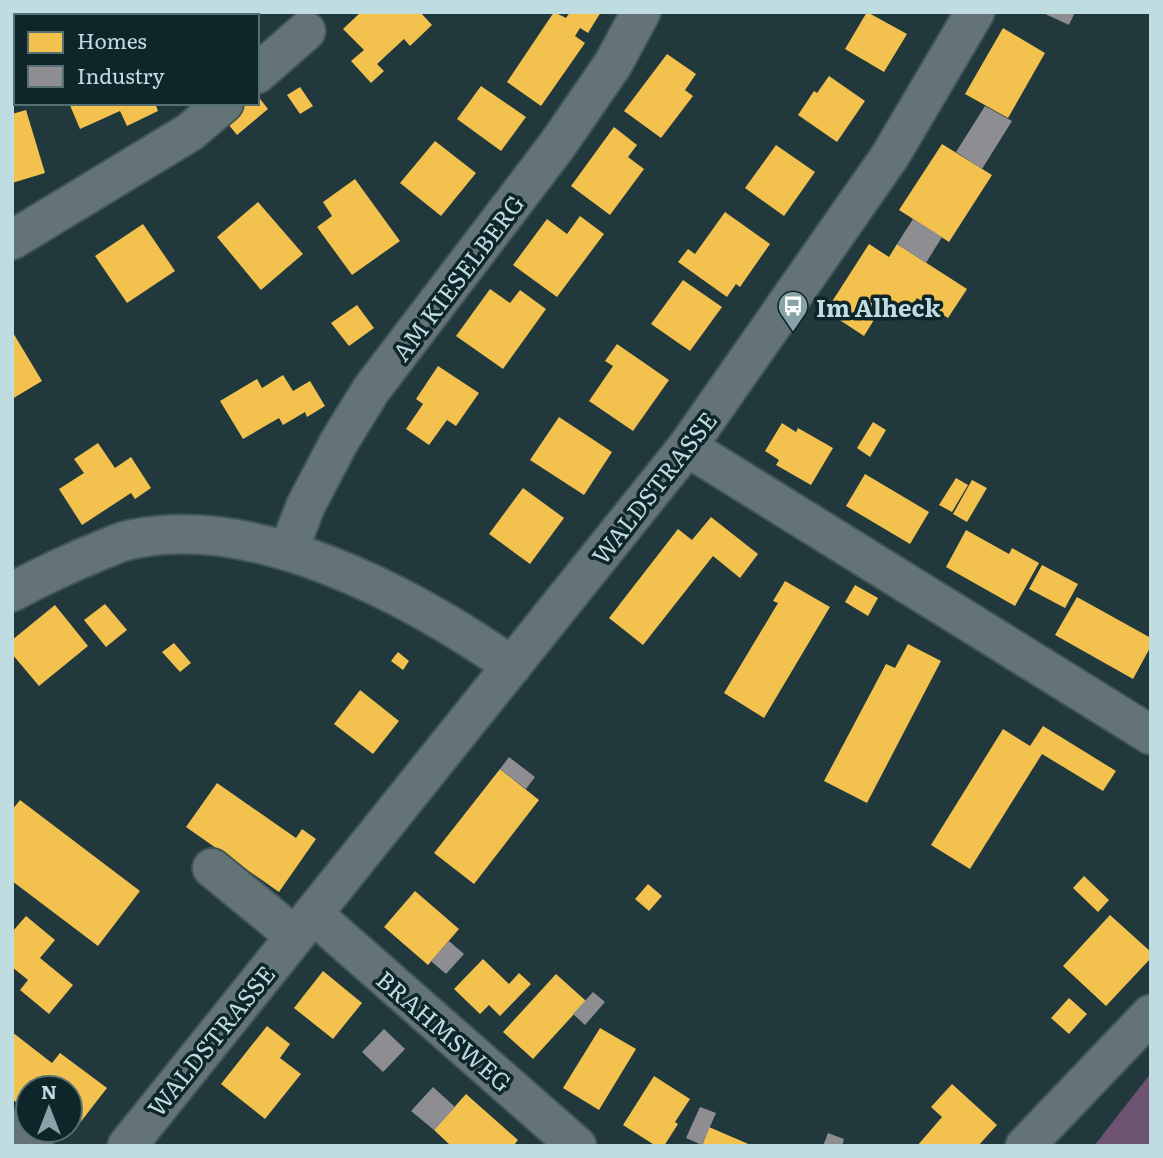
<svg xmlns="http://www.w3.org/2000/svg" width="1163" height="1158" viewBox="0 0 1163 1158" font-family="Literata,serif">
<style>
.green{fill:#6e5272}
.homes{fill:#f2c14e}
.industry{fill:#8d8d92}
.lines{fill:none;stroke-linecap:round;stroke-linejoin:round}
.minor-casing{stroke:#405557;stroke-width:42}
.minor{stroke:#647476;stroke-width:38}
.labels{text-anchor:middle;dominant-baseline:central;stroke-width:7;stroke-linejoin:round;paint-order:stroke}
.street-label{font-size:24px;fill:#bfdce0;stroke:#0e262a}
.poi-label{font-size:24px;font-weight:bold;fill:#bfdce0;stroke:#0e262a;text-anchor:start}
</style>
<rect width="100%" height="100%" fill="#21393c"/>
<!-- green -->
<path class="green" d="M1151,1073V1146H1094Z"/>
<!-- homes -->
<g class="homes">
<path d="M361,12H420L432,25L410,46L404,39L377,64L384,71L371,83L351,61L364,50L343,29Z"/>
<path d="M554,12L566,18L570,12H601L588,33L580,28L575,36L585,43L541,106L507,82Z"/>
<path d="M867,12L907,34L884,72L845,49Z"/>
<path d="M1003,28L1045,53L1008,118L965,94Z"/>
<path d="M667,54L696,74L685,90L693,96L661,138L624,111Z"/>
<path d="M829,76L865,101L837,142L798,115L814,91L817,93Z"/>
<path d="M481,86L526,117L501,151L457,119Z"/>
<path d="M300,87L313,106L300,114L287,95Z"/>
<path d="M257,95L268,109L237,135L224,119L244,103H257Z"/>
<path d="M69,103H155L158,111L127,126L120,111L80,129Z"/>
<path d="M26,110L45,173L12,183V114Z"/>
<path d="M614,127L637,145L628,157L644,169L610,215L571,186Z"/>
<path d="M435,141L476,173L441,216L400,183Z"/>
<path d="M942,144L992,175L949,242L899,210Z"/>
<path d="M776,145L815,172L784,216L745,188Z"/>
<path d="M355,179L400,241L352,275L317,227L332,216L323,202Z"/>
<path d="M258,202L303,254L261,290L217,237Z"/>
<path d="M725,212L770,244L740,287L736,284L727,297L678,262L688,249L695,254Z"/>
<path d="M580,216L604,234L557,297L513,265L547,219L567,234Z"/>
<path d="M143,224L175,271L127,303L95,256Z"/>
<path d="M869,244L889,257L897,244L967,289L948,318L917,298L905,315L885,302L864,336L826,311Z"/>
<path d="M683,280L722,307L690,351L651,324Z"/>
<path d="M490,289L510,303L520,290L546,309L503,369L456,336Z"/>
<path d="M357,305L374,328L349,346L331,323Z"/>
<path d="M12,331L42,381L12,399Z"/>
<path d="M617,344L669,380L633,431L589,401L613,366L605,361Z"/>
<path d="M438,366L479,393L456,426L447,420L429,445L406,429L423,404L416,399Z"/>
<path d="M283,375L293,391L310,381L325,406L307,417L305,412L283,425L279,418L243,439L220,401L257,379L262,388Z"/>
<path d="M559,417L612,452L584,495L530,460Z"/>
<path d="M873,422L886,430L870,457L857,448Z"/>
<path d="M782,423L796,432L798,428L833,448L811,485L776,465L779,460L765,451Z"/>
<path d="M98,443L115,468L131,457L151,488L135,499L131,493L82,525L59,489L84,473L74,459Z"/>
<path d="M865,474L929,512L910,544L846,506Z"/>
<path d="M956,478L968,485L952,512L939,505Z"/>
<path d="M972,480L987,488L967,522L953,514Z"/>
<path d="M523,488L564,518L530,564L489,534Z"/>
<path d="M711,517L758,554L740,578L713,556L643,645L609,618L678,529L692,540Z"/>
<path d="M966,530L1009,554L1012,548L1039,563L1015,606L946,567Z"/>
<path d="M1042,565L1078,584L1065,608L1029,589Z"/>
<path d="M785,581L830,607L764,718L724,693L778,603L773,601Z"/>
<path d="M855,585L878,598L868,616L845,602Z"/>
<path d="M1077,597L1151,638V646L1133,679L1055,635Z"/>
<path d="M105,604L127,630L106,647L84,620Z"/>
<path d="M55,605L88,646L39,686L12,654V640Z"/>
<path d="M174,643L191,663L180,672L162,652Z"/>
<path d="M908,644L941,661L867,803L824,781L886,664L895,668Z"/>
<path d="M398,652L409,661L403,670L391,661Z"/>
<path d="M360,690L399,721L373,754L334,724Z"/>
<path d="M1043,726L1116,771L1103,791L1042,754L970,869L931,845L1003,729L1030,746Z"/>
<path d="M500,769L539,800L474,884L434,853Z"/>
<path d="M217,783L296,838L302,829L316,839L279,892L186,827Z"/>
<path d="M20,800L140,891L98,946L12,881V810Z"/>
<path d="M1084,876L1109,900L1098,912L1073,888Z"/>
<path d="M648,884L662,896L649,911L635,899Z"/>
<path d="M415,891L459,929L428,965L384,927Z"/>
<path d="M1110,915L1151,952V958L1106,1006L1063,966Z"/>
<path d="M26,916L55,940L40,958L73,985L49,1014L20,990L28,980L12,967V932Z"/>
<path d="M483,959L509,984L519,973L531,984L500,1016L489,1005L480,1014L454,989Z"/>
<path d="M323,971L362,1003L333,1039L294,1008Z"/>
<path d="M556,974L586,1001L533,1059L503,1032Z"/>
<path d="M1069,998L1087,1014L1069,1034L1051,1018Z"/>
<path d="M267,1026L290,1044L280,1058L301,1074L265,1119L221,1084Z"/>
<path d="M600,1028L636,1049L599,1110L563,1088Z"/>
<path d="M12,1032L52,1063L60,1053L107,1088L72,1133L70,1131V1088H28V1099L26,1097L20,1105L12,1099Z"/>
<path d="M654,1076L690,1099L675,1122L678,1124L664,1146H656L623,1125Z"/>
<path d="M952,1084L997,1125L978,1146H917L942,1117L931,1107Z"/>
<path d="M466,1094L518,1140L513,1146H447L449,1144L434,1130Z"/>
<path d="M709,1127L753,1146H702Z"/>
</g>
<!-- industry -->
<g class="industry">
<path d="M1041,12H1075L1069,25Z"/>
<path d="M985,106L1012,121L982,169L956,152Z"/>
<path d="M913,219L942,237L926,263L897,244Z"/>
<path d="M509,757L535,777L526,789L500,769Z"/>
<path d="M449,941L464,954L446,974L431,961Z"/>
<path d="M593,992L605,1002L585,1025L573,1014Z"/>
<path d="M384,1029L405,1049L383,1072L362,1052Z"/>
<path d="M433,1087L455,1107L434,1130L411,1111Z"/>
<path d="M700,1107L716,1113L702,1145L686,1138Z"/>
<path d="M828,1133L844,1139L842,1146H823Z"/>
</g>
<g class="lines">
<!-- minor casing -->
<g class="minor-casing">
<g id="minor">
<path d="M257,74L306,31"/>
<path d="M12,240L190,132L224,103"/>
<path d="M687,447L1151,735"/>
<path d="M288,551L306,505L339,442L371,390L558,144L613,64L641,12"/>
<path d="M12,592C42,576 72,562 104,549C113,546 123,540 134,539C259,514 412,596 512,666"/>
<path d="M212,868L295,936"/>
<path d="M313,914L577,1146"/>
<path d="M12,1129L34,1146"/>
<path d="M127,1146L687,447L890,156L975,12"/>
<path d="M1025,1146L1151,1014"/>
</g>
</g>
<!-- minor -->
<use href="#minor" class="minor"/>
</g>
<!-- icons -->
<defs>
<g id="bus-pin" transform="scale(1.575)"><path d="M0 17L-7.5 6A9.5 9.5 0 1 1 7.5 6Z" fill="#88a3a7" stroke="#0e262a"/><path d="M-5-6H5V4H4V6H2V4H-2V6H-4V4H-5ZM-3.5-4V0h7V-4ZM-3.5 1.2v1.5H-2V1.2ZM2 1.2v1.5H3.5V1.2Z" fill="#fff"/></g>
</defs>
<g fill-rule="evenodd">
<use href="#bus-pin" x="793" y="306"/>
</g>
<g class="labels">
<!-- street labels -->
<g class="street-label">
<text transform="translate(457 277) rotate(-53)">AM KIESELBERG</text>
<text transform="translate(653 487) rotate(-52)">WALDSTRASSE</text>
<text transform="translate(445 1030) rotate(41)">BRAHMSWEG</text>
<text transform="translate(210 1040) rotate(-51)">WALDSTRASSE</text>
</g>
<!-- poi labels -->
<g class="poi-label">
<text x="816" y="306">Im Alheck</text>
</g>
</g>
<!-- border -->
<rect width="1163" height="1158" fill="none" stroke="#bfdce0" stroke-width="28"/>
<!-- legend -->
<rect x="14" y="14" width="245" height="91" fill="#0e262a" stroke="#556f73" stroke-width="2"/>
<rect x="28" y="32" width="35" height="21" fill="#f2c14e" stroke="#556f73" stroke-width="2"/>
<text x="77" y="49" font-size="21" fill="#bfdce0">Homes</text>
<rect x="28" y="66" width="35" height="21" fill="#8d8d92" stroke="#556f73" stroke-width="2"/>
<text x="77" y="84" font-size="21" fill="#bfdce0">Industry</text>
<!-- north arrow -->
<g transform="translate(49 1109)"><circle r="33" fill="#0e262a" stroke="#556f73" stroke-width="2"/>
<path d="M0-5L12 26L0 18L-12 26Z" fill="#88a3a7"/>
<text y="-10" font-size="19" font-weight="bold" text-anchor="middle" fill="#bfdce0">N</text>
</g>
</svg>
